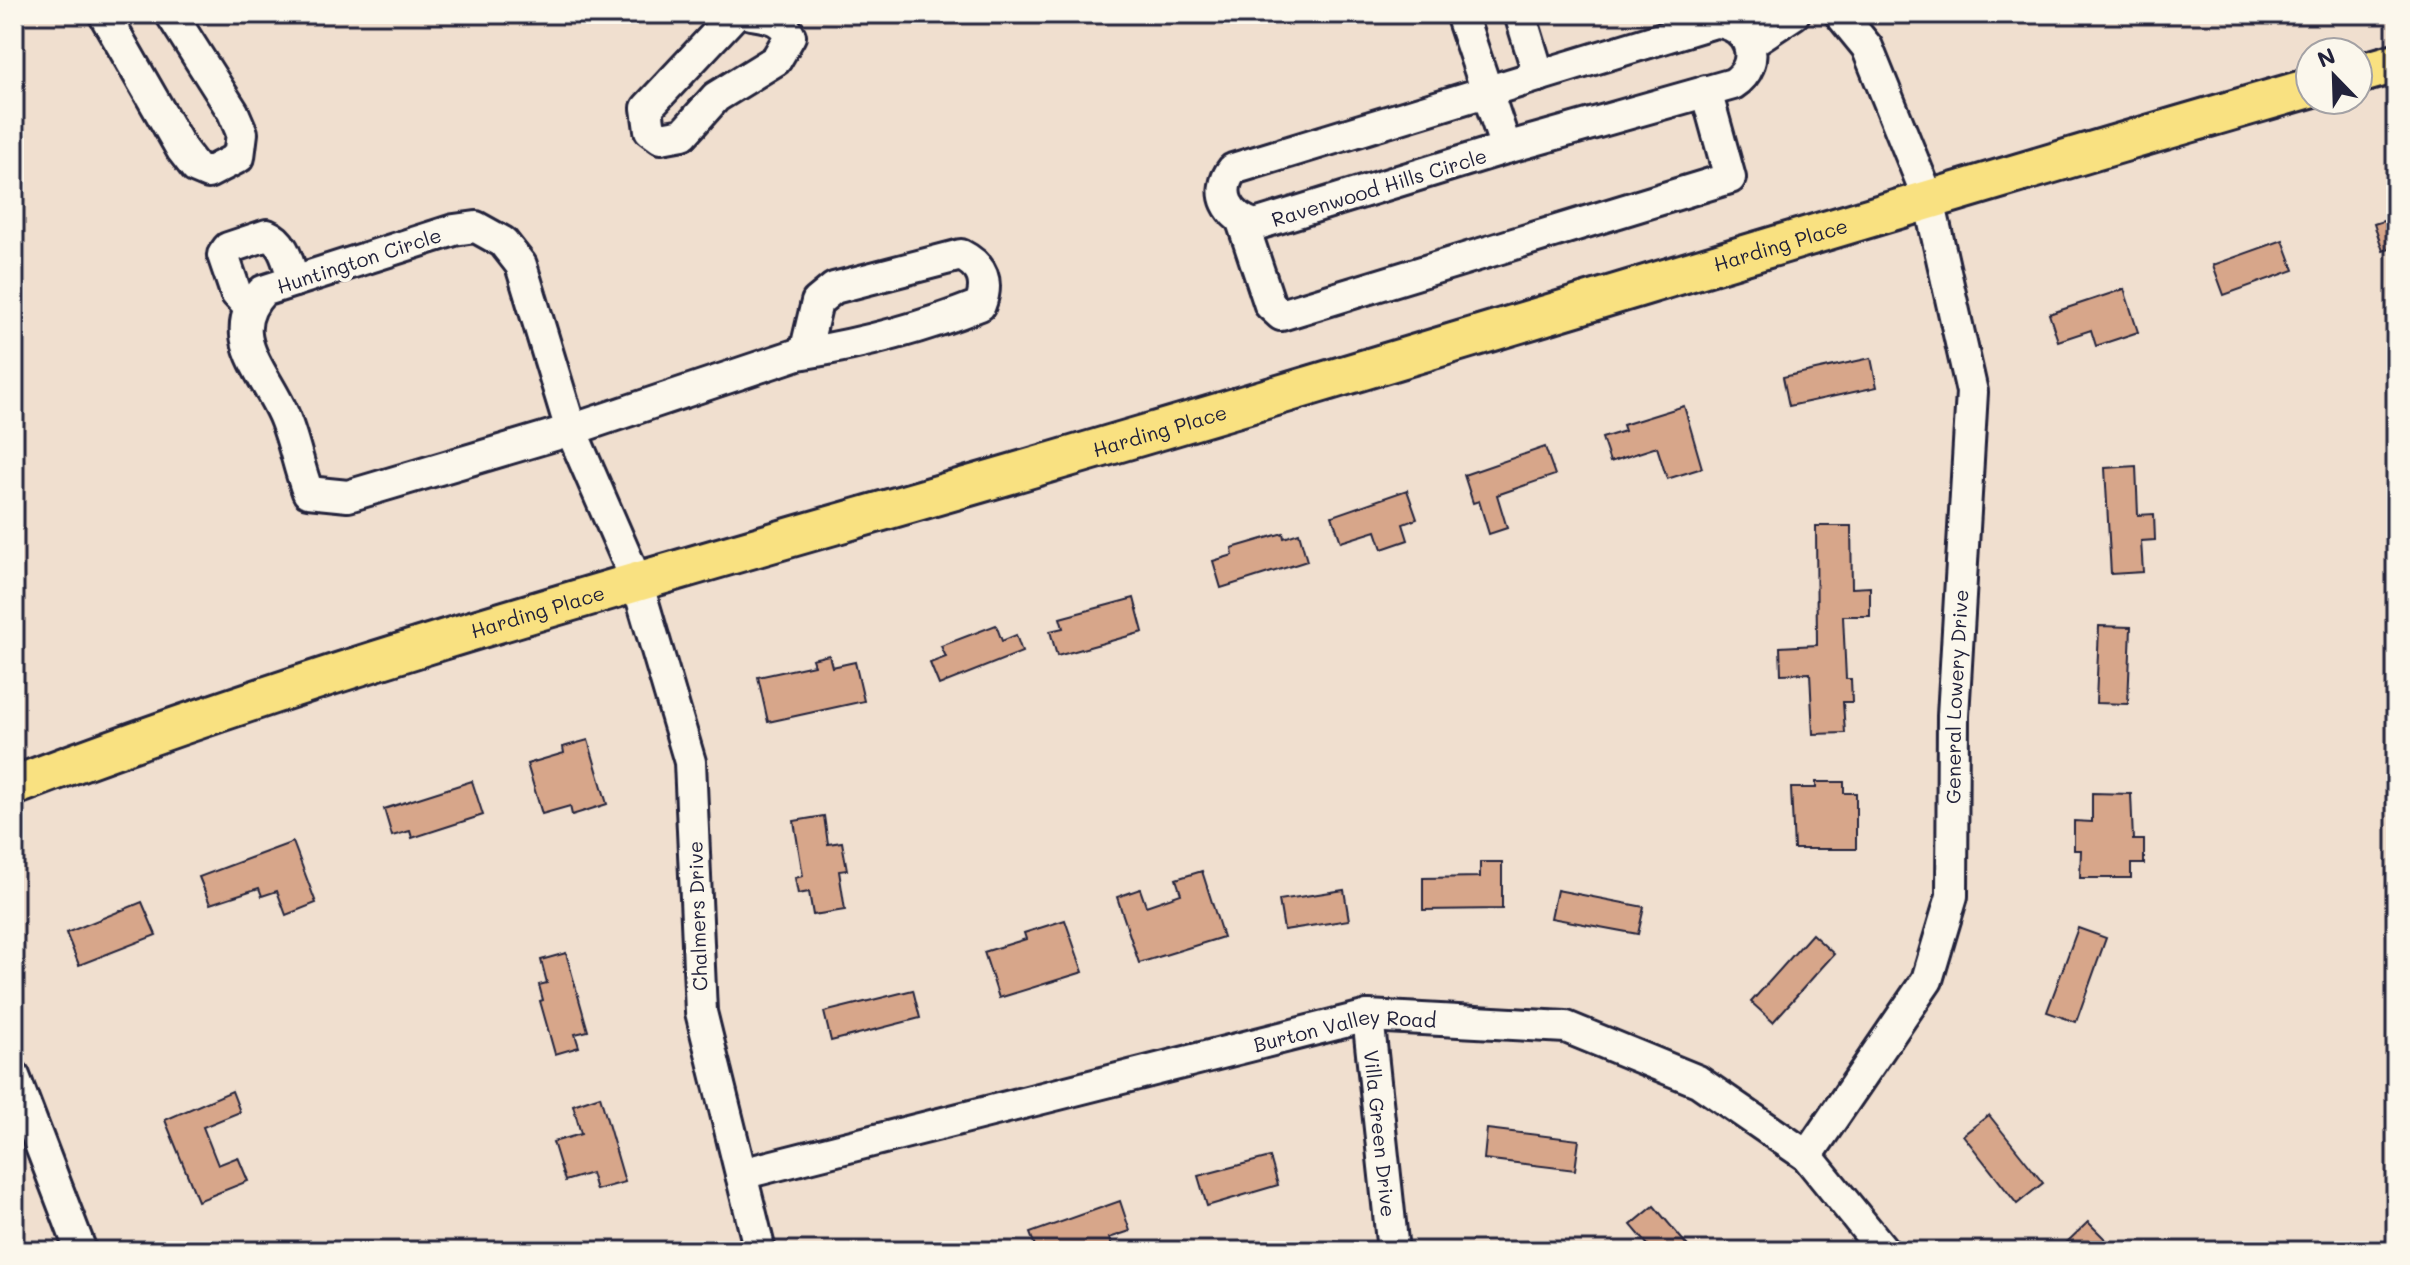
<svg xmlns="http://www.w3.org/2000/svg" width="2410" height="1265" viewBox="0 0 2410 1265" font-family="Mali,sans-serif">
<style>
.building{fill:#d7a68a;stroke:#22223b;stroke-width:2}
.lines{fill:none;stroke-linecap:round;stroke-linejoin:round}
.minor-casing{stroke:#22223b;stroke-width:36}
.major-casing{stroke:#22223b;stroke-width:44}
.minor{stroke:#fbf7ec;stroke-width:30}
.major{stroke:#f9e181;stroke-width:38}
.labels{text-anchor:middle;dominant-baseline:central;stroke-width:8;stroke-linejoin:round;paint-order:stroke}
.street-label{font-size:20px;fill:#22223b;stroke:#fbf7ec}
</style>
<rect width="100%" height="100%" fill="#f0dfcf"/>
<filter id="ink" filterUnits="userSpaceOnUse"><feTurbulence type="fractalNoise" baseFrequency=".0125" numOctaves="2"/><feDisplacementMap in="SourceGraphic" scale="16" xChannelSelector="R" yChannelSelector="G"/><feConvolveMatrix kernelMatrix="1 2 1 2 8 2 1 2 1" color-interpolation-filters="sRGB"/></filter>
<g filter="url(#ink)">
<!-- building -->
<g class="building">
<path d="M2396,217V247L2383,251L2374,224Z"/>
<path d="M2283,240L2294,270L2224,295L2213,265Z"/>
<path d="M2124,289L2138,332L2096,346L2091,330L2058,341L2049,314Z"/>
<path d="M1871,358L1877,387L1789,406L1783,377Z"/>
<path d="M1684,406L1702,468L1667,479L1657,447L1610,462L1602,438L1625,431L1623,425Z"/>
<path d="M1545,447L1555,475L1497,495L1507,528L1489,534L1479,501L1473,503L1464,475Z"/>
<path d="M2136,466L2138,515L2154,514L2155,540L2141,541L2143,572L2111,574L2105,468Z"/>
<path d="M1407,490L1417,519L1403,524L1408,540L1382,549L1376,531L1341,542L1332,516Z"/>
<path d="M1816,526H1851L1852,588L1870,587V616H1843L1846,679H1851L1852,702H1843L1845,733L1813,734L1810,673L1781,674L1780,647L1817,645Z"/>
<path d="M1283,533L1284,538L1299,533L1307,561L1221,588L1213,561L1233,555L1232,548Z"/>
<path d="M1134,598L1143,632L1057,656L1050,631L1063,628L1060,618Z"/>
<path d="M996,625L1002,641L1016,635L1022,652L939,685L930,663L946,657L941,646Z"/>
<path d="M2099,626L2131,627L2128,704L2096,703Z"/>
<path d="M829,655L832,667L855,662L864,701L768,722L758,677L814,665L812,659Z"/>
<path d="M588,740L607,804L572,815L570,806L542,814L527,764L564,753L563,747Z"/>
<path d="M472,781L483,815L412,838L410,831L392,836L384,809Z"/>
<path d="M1816,782H1844V793H1856V849H1794L1791,788H1816Z"/>
<path d="M2092,793L2131,794L2133,840H2144V864H2131V878H2080L2081,850H2074V821L2092,822Z"/>
<path d="M824,816L828,844L842,842L847,870L839,871L845,910L813,915L809,892L798,894L795,878L803,876L794,821Z"/>
<path d="M293,842L316,903L286,915L277,891L262,896L259,888L210,904L199,877Z"/>
<path d="M1480,862H1502V909L1423,910V878L1480,877Z"/>
<path d="M1202,871L1223,937L1139,963L1117,897L1140,889L1146,906L1181,894L1176,879Z"/>
<path d="M1344,890L1349,920L1284,930L1279,900Z"/>
<path d="M1557,890L1644,907L1638,934L1551,918Z"/>
<path d="M142,902L156,935L79,965L66,933Z"/>
<path d="M1065,920L1083,972L999,998L984,952L1026,939L1024,933Z"/>
<path d="M2078,928L2106,938L2076,1022L2047,1012Z"/>
<path d="M1812,934L1834,954L1773,1022L1751,1002Z"/>
<path d="M566,953L588,1031L575,1034L579,1047L555,1054L540,1001L543,1000L539,985L547,983L541,960Z"/>
<path d="M913,990L920,1018L831,1041L824,1012Z"/>
<path d="M232,1091L240,1112L203,1127L218,1165L238,1157L248,1181L198,1201L165,1120Z"/>
<path d="M600,1096L625,1182L596,1190L591,1173L565,1181L553,1142L581,1134L573,1105Z"/>
<path d="M1989,1115L2043,1183L2017,1204L1963,1135Z"/>
<path d="M1487,1129L1579,1140L1575,1170L1484,1159Z"/>
<path d="M1270,1157L1278,1185L1207,1206L1198,1176Z"/>
<path d="M1120,1201L1130,1231L1109,1238L1114,1251H1086L1084,1246L1068,1251H1037L1030,1233Z"/>
<path d="M1654,1206L1692,1251H1653L1631,1225Z"/>
<path d="M2088,1222L2117,1251H2076L2067,1242Z"/>
</g>
<g class="lines">
<!-- minor casing -->
<g class="minor-casing">
<g id="minor">
<path d="M104,14L182,150L196,168L208,173L239,157L242,133L233,112L171,14"/>
<path d="M735,14L647,108L650,130L661,138L683,134L716,97L776,60L790,36C782,18 769,17 751,14"/>
<path d="M1461,14L1506,148"/>
<path d="M1520,14L1539,76"/>
<path d="M1715,22C1751,23 1764,64 1733,84L1506,148L1255,225C1229,217 1214,193 1233,169Z"/>
<path d="M1750,43L1794,14"/>
<path d="M1242,221L1270,305L1281,315L1730,178L1706,91"/>
<path d="M476,227L503,242L521,265L571,430L348,496L308,492C298,466 294,439 283,414C264,371 222,333 263,291L454,230Z"/>
<path d="M248,306L236,293L223,255L228,248L267,235C285,242 288,264 294,281"/>
<path id="s1" d="M1368,1016L1393,1251"/>
<path d="M14,1076L81,1251"/>
<path id="s2" d="M1807,1156L1927,980L1952,896L1953,716L1972,392L1929,200L1867,47L1840,14"/>
<path id="s3" d="M741,1174L1368,1016L1566,1027L1698,1081L1807,1156L1884,1251"/>
<path d="M760,1251L701,1012L690,762L637,582L571,430L798,354L805,353C866,343 922,328 980,305C989,282 983,266 961,255L834,288L817,302L805,353"/>
</g>
</g>
<!-- major casing -->
<g class="major-casing">
<g id="major">
<path d="M2358,74L2396,63"/>
<path id="s4" d="M14,786C366,651 734,556 1096,449C1501,331 1904,204 2310,88"/>
</g>
</g>
<!-- minor -->
<use href="#minor" class="minor"/>
<!-- major -->
<use href="#major" class="major"/>
</g>
</g>
<g class="labels">
<!-- street labels -->
<g class="street-label">
<text transform="translate(1379 187) rotate(-17)">Ravenwood Hills Circle</text>
<text stroke="none"><textPath href="#s4" startOffset="1848">Harding Place</textPath></text>
<text transform="translate(359 260) rotate(-18)">Huntington Circle</text>
<text stroke="none"><textPath href="#s4" startOffset="1200">Harding Place</textPath></text>
<text stroke="none"><textPath href="#s4" startOffset="552">Harding Place</textPath></text>
<text stroke="none"><textPath href="#s2" startOffset="500">General Lowery Drive</textPath></text>
<text transform="translate(697 916) rotate(-92)">Chalmers Drive</text>
<text stroke="none"><textPath href="#s3" startOffset="622">Burton Valley Road</textPath></text>
<text stroke="none"><textPath href="#s1" startOffset="118">Villa Green Drive</textPath></text>
</g>
</g>
<!-- margin -->
<rect width="2410" height="1265" fill="none" stroke="#fbf7ec" stroke-width="48"/>
<rect x="24" y="24" width="2362" height="1217" fill="none" stroke="#22223b" stroke-width="3" filter="url(#ink)"/>
<!-- north arrow -->
<g transform="translate(2334 76) rotate(337)"><circle r="38" fill="#fbf7ec" stroke="#a4a2a5" stroke-width="2"/>
<path d="M0-6L14 30L0 20L-14 30Z" fill="#22223b"/>
<text y="-12" font-size="22" font-weight="bold" text-anchor="middle" fill="#22223b">N</text>
</g>
</svg>
